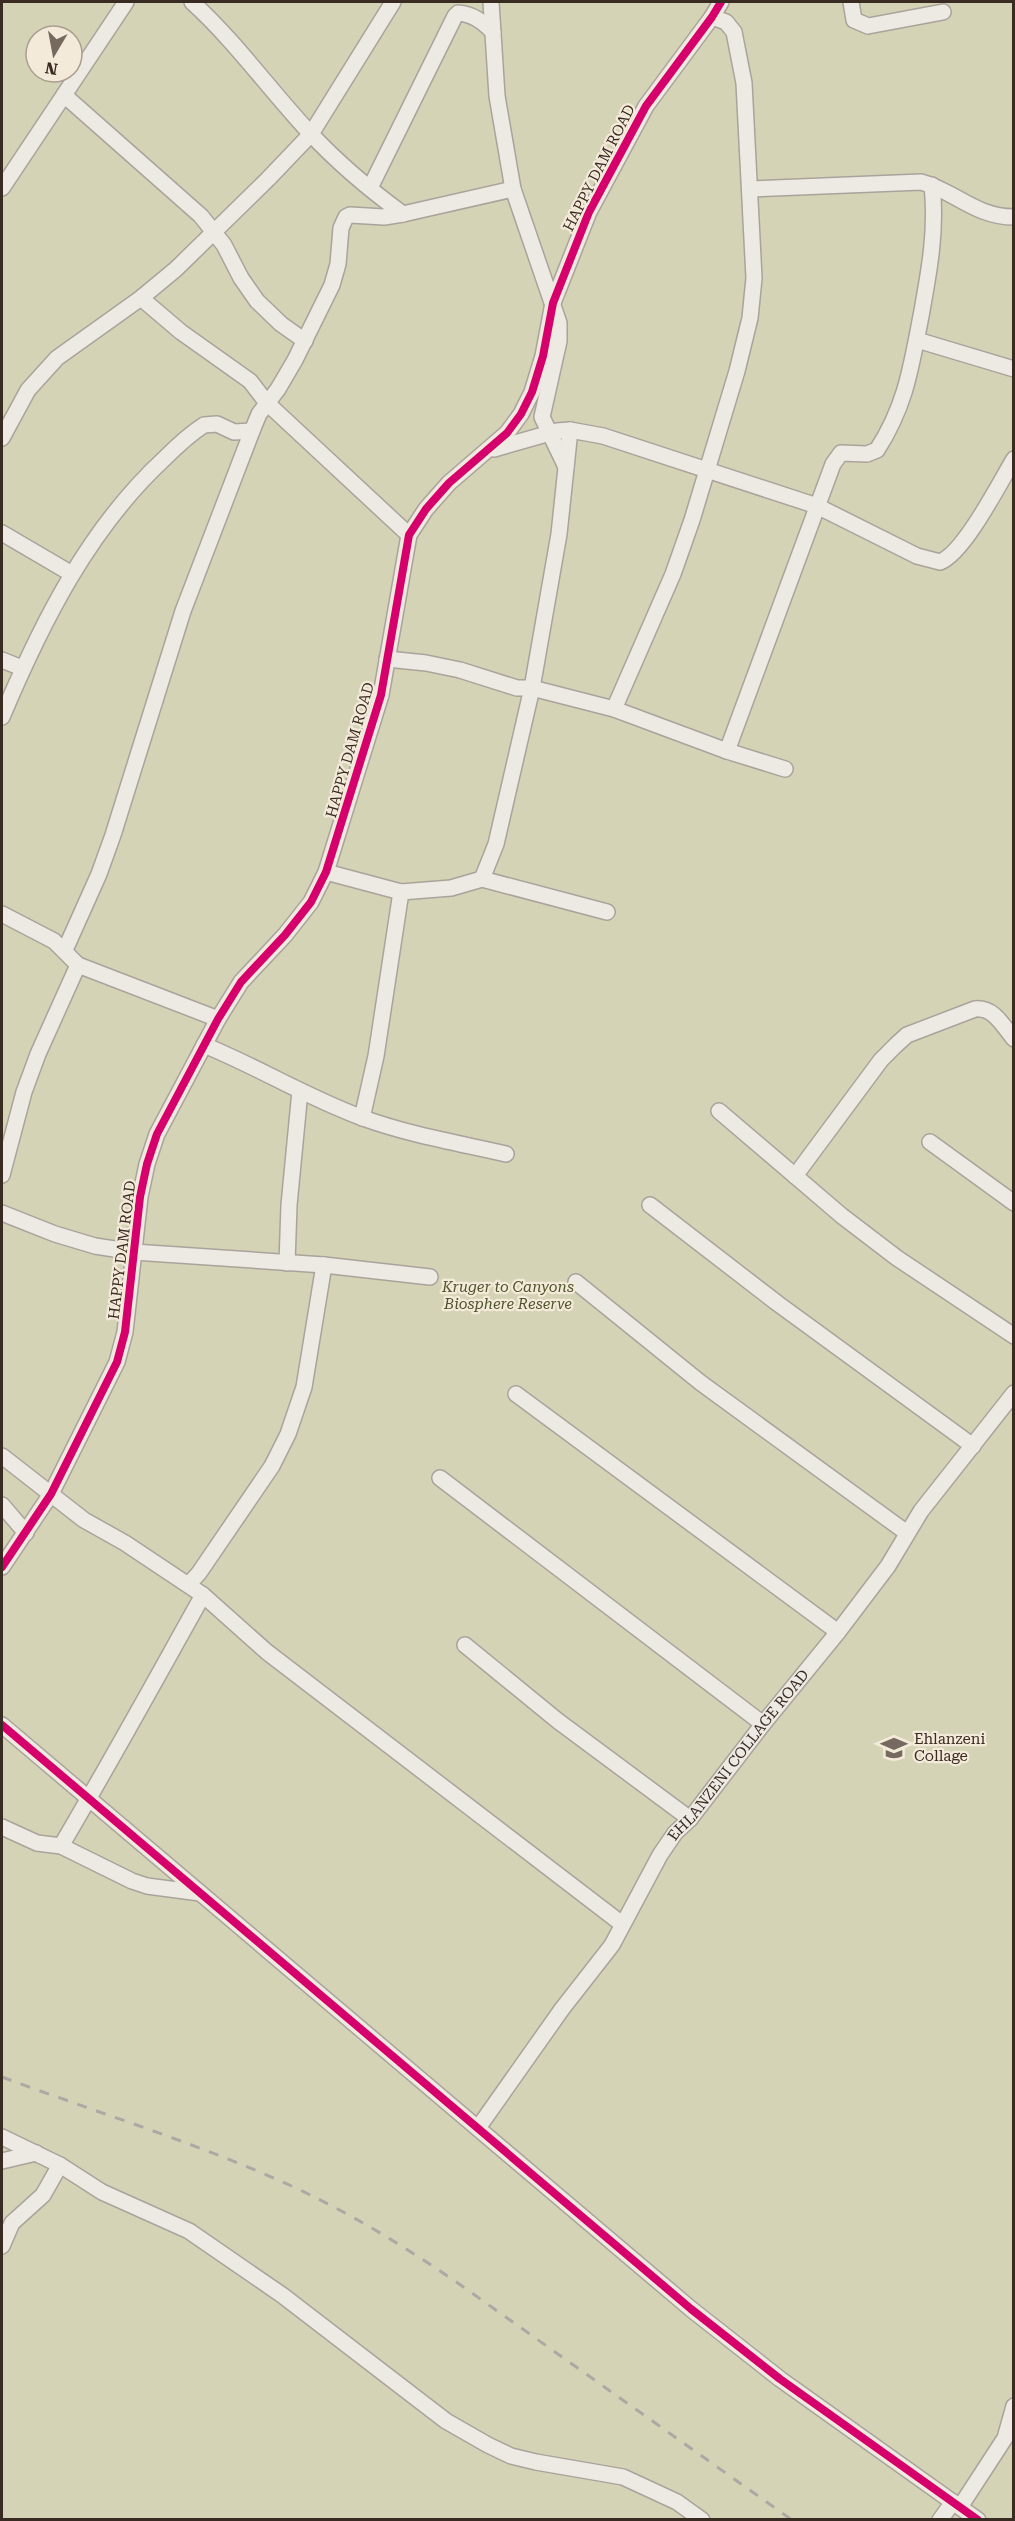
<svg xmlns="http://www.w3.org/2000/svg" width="1015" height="2521" viewBox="0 0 1015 2521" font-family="'Roboto Serif',serif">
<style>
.green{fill:#d5d3b6;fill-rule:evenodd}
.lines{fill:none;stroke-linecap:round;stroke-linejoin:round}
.minor-casing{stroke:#aaa39b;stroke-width:18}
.minor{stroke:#ede9e3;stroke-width:15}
.rail{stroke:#ada8a3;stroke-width:3;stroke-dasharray:10 10;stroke-linecap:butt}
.cycleway-casing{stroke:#f4eada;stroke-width:11}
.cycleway{stroke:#d6006c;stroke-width:8}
.labels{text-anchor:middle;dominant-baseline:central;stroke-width:4.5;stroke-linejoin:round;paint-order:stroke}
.street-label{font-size:15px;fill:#3a2b22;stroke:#f4eada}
.park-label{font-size:15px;font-style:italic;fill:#4e542b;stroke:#f4eada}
.poi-label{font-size:15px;fill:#3a2b22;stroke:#f4eada;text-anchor:start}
</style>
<rect width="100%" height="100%" fill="#e4ded3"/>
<!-- green -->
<path class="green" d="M2,2H1013V2519L2,2520ZM36,36H72V72H36Z"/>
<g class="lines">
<!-- minor casing -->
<g class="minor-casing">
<g id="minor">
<path d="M192,2C235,41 269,89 309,132C337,162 370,190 403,214"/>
<path d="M491,2L497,96L513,189L559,323V341L542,417L566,467"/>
<path d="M851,2L854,20L868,26L943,12"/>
<path d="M64,95L201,216L224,245L241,278L257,301L281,324L305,341"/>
<path d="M2,188L126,2"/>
<path d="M370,188L455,16L458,13C473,14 483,22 493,32"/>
<path d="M750,189L921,182C955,191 975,217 1014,217"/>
<path d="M141,298L181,332L250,381L267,403L409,535"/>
<path d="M917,340L1014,369"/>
<path d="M2,438L28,390L57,358L141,298L176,269L268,179L311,134L393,2"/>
<path d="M494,449L557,431L570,430L603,436L817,506L917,556L940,562C964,553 999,484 1014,459"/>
<path d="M2,533L72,574"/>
<path d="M387,659L426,663L460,670L517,688H532L614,709L727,751L785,769"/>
<path d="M2,660L22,668"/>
<path d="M614,709L673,574L692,520L737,371L750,318L754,278L744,83L734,32L726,22L712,17"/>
<path d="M2,717C42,622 89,528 165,458C177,446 190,434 204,425L217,424L234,432L252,431"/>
<path d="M727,751L833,464L841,453L867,454L877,450C906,405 911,367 921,316C929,272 937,230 932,185"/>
<path d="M326,872L401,892L451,888L482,879L607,912"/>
<path d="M482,879L496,844L532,688L559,534L570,430"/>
<path d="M2,914L54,941L78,965L218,1019"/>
<path d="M65,950L99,874L113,835L183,611L252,431L259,414L278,389L295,360L332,285L338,264L341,228L346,217L350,215L384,217L403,214L513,189"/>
<path d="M204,1045C258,1067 308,1098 363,1118C410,1135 458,1143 506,1154"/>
<path d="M719,1111L842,1216L897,1258L1014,1336"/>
<path d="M362,1118L376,1056L401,892"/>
<path d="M930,1142L1014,1203"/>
<path d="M2,1175L24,1092L38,1054L78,965"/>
<path d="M795,1176L881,1060L896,1045L907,1035L975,1009C994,1007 1003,1026 1014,1039"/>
<path d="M650,1205L777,1303L973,1446"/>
<path d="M2,1213L55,1234L95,1246L134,1252L324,1265L430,1277"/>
<path d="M287,1263L289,1205L300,1091"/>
<path d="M576,1282L701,1383L907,1533"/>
<path d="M516,1394L838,1632"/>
<path d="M2,1456L84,1520L125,1543L203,1595L267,1652L622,1924"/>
<path d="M440,1478L763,1724"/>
<path d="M2,1505L26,1533"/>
<path d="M2,1567L51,1494L117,1362L125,1332L140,1197L147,1164L157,1134L218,1019L241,982L285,935L311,902L326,872L381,695L409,535L426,509L449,483L507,433L521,414L532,392L543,356L553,303L589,212L646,106L712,17L721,2"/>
<path d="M189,1584L199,1573L272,1466L288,1434L304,1387L324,1265"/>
<path d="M465,1645L558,1721L690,1819"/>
<path d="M2,1725L691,2309L780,2379L978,2520"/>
<path d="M2,1827L37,1843L61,1846L132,1881L147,1886L200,1893"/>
<path d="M61,1846C110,1763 156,1679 203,1595"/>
<path id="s1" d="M478,2128L562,2009L612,1945L660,1855L675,1833L690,1819L763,1724L838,1632L888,1566L921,1511L1014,1393"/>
<path d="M2,2137L60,2165L102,2192L189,2231L282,2295L446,2421L488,2445L511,2456L536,2462L623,2477L677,2502L702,2520"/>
<path d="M2,2161L36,2153"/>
<path d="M2,2246L12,2223L43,2195L60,2165"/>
<path d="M960,2507L1005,2438L1014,2406"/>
<path d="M940,2520L953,2502"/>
</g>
</g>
<!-- minor -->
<use href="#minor" class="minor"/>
<!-- rail -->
<path class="rail" d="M2,2077C93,2111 187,2140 276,2179C342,2208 403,2245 462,2286L792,2520"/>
<!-- cycleway casing -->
<g class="cycleway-casing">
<g id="cycleway">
<path d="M2,1567L51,1494L117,1362L125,1332L140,1197L147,1164L157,1134L218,1019L241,982L285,935L311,902L326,872L381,695L409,535L426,509L449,483L507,433L521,414L532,392L543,356L553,303L589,212L646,106L712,17L721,2"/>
<path d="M2,1725L691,2309L780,2379L978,2520"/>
</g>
</g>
<!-- cycleway -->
<use href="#cycleway" class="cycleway"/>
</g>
<!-- icons -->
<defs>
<g id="university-bare" transform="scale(2.07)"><path d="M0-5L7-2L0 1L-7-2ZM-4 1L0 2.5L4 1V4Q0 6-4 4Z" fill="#766a60" stroke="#f4eada" stroke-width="2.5" paint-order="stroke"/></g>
</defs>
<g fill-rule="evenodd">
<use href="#university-bare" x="894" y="1748"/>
</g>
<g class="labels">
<!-- street labels -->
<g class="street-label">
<text transform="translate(599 168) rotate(-63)">HAPPY DAM ROAD</text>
<text transform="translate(350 750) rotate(-74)">HAPPY DAM ROAD</text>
<text transform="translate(122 1250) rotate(-83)">HAPPY DAM ROAD</text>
<text stroke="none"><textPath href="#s1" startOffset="456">EHLANZENI COLLAGE ROAD</textPath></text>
</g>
<!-- park labels -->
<g class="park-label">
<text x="508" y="1287">Kruger to Canyons<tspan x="508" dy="17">Biosphere Reserve</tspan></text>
</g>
<!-- poi labels -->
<g class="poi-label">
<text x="914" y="1739">Ehlanzeni<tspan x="914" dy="17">Collage</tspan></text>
</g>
</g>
<!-- border -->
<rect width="1015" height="2521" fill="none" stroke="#3a2b22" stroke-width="6"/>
<!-- north arrow -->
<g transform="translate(54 54) rotate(190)"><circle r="28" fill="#f4eada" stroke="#aa9e90" stroke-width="1.5"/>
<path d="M0-4.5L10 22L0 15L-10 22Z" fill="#766a60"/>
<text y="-9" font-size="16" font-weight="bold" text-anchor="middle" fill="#3a2b22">N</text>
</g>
</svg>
